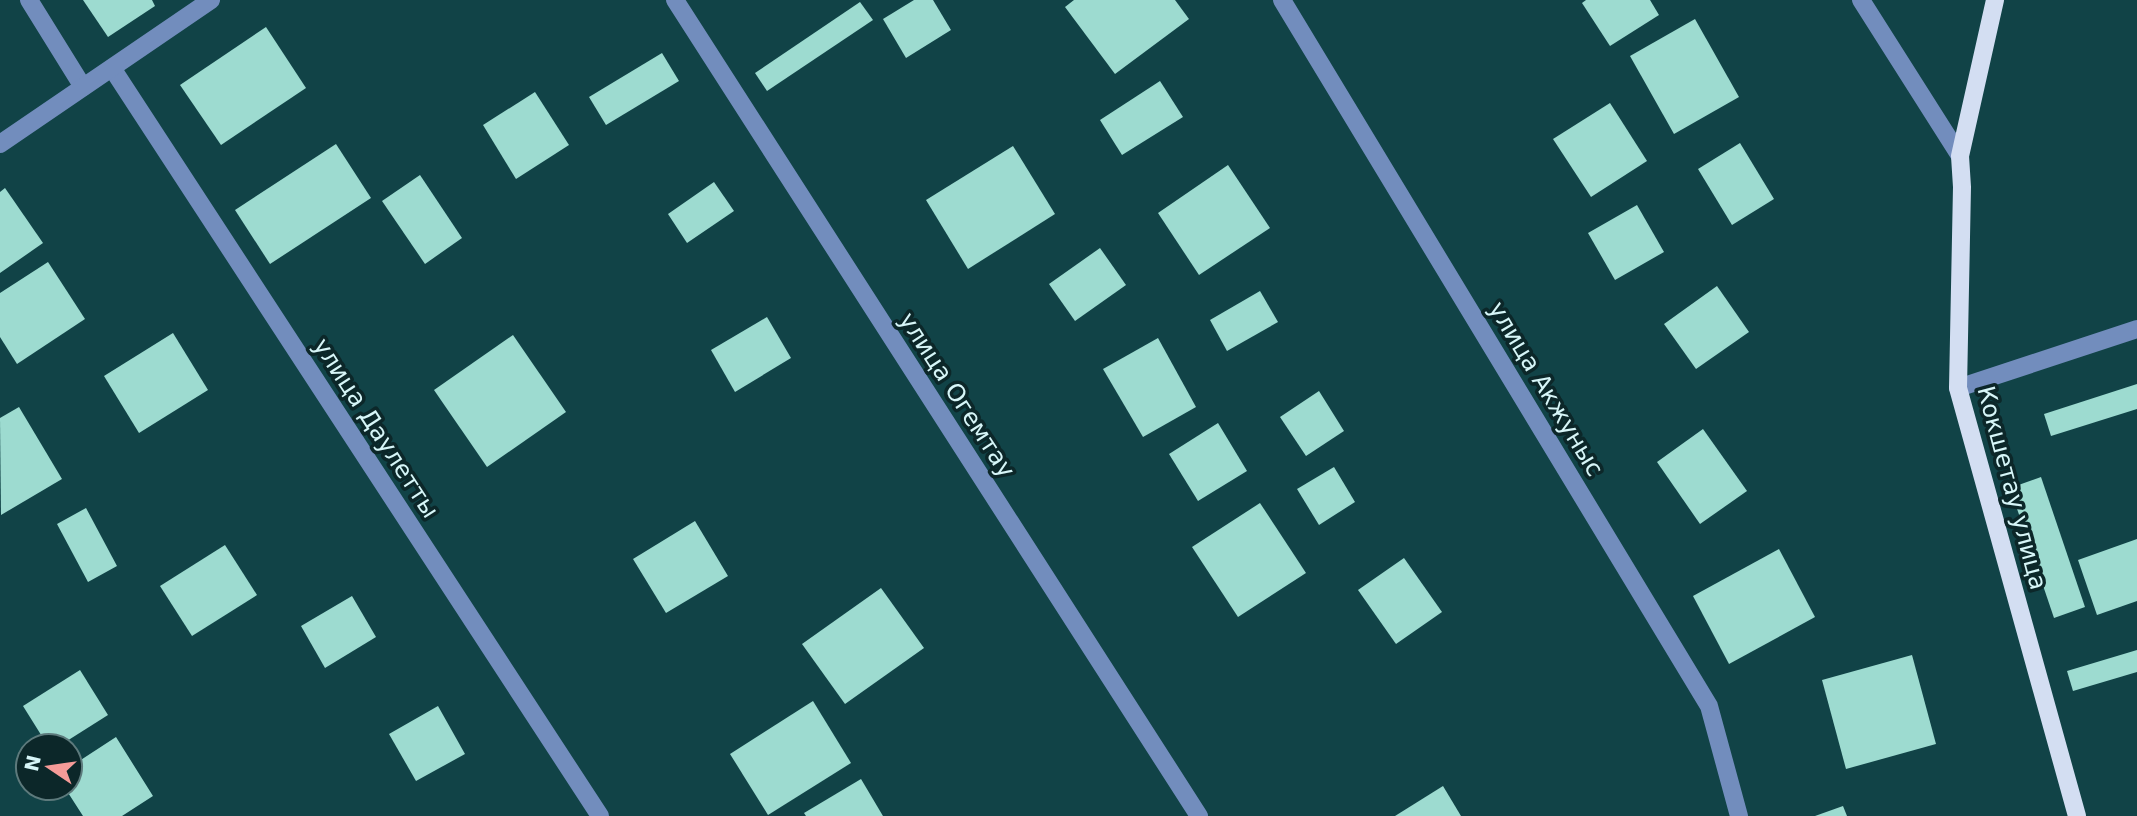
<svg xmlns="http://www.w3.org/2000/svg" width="2137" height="816" viewBox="0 0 2137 816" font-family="'DejaVu Sans',sans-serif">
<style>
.building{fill:#9ddbd0}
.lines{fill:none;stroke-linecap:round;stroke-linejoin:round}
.minor{stroke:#728dbd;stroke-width:18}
.major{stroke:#d3def2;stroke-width:18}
.labels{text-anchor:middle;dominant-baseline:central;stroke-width:7;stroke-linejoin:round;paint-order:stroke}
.street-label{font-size:24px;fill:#d7f6f8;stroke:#0c2729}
</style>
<rect width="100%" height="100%" fill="#114347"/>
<!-- building -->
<g class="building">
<path d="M83,0H152L155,6L108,37Z"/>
<path d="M914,0H933L951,30L906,58L883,19Z"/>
<path d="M1074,0H1175L1189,19L1115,74L1065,7Z"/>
<path d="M1586,0H1650L1659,15L1610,46L1582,3Z"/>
<path d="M860,2L873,20L767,91L755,73Z"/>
<path d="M1695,19L1739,97L1674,134L1630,56Z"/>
<path d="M266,27L306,88L221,145L180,85Z"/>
<path d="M662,53L679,81L606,125L589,97Z"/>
<path d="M1160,81L1183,117L1122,155L1100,120Z"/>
<path d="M535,92L569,145L516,179L483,125Z"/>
<path d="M1610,103L1647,161L1591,197L1553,139Z"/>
<path d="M1740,143L1774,199L1732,225L1698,169Z"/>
<path d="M336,144L371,198L270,264L235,210Z"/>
<path d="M1013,146L1055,214L968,269L926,200Z"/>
<path d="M1228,165L1270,228L1199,275L1158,213Z"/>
<path d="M420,175L462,238L425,264L382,201Z"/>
<path d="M714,182L734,211L687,243L668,214Z"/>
<path d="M5,188L43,243L0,273V192Z"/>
<path d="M1637,205L1664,252L1615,280L1588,233Z"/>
<path d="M1100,248L1126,285L1075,321L1049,284Z"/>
<path d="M48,262L85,319L17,364L0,337V293Z"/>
<path d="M1717,286L1749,332L1696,369L1664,324Z"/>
<path d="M1260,291L1278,322L1227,351L1210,320Z"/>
<path d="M767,317L791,358L735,392L711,350Z"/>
<path d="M173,333L208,390L139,433L104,376Z"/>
<path d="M513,335L566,412L487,467L434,390Z"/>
<path d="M1158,338L1196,407L1143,437L1103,369Z"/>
<path d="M2137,384V409L2051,436L2044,414Z"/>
<path d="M1319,391L1344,431L1306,456L1280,417Z"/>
<path d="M19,407L62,479L1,515L0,418Z"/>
<path d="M1218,423L1247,471L1198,501L1169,454Z"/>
<path d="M1703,429L1747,491L1700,524L1657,462Z"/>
<path d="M1334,467L1355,502L1319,525L1297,489Z"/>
<path d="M2041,477L2085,607L2054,618L2010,488Z"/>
<path d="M1260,503L1306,573L1238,617L1192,547Z"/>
<path d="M86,508L117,566L88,582L57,524Z"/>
<path d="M695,521L728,576L666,613L633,559Z"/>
<path d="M2137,539V601L2097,615L2078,560Z"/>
<path d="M225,545L257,595L192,636L160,586Z"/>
<path d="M1779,549L1815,617L1729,664L1693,596Z"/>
<path d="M1404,558L1442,612L1396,644L1358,590Z"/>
<path d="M881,588L924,648L845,704L802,644Z"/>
<path d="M352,596L376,637L325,668L301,626Z"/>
<path d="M2137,650V672L2073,691L2067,671Z"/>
<path d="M1912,655L1936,744L1846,769L1822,680Z"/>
<path d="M80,670L108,715L59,746H48L23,706Z"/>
<path d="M813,701L851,763L768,815L730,754Z"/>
<path d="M438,706L465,754L416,781L389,734Z"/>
<path d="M116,737L153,796L122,816H83L65,788H70V767Z"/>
<path d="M861,779L883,816H806L804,813Z"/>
<path d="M1443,786L1461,816H1395Z"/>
<path d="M1843,806L1847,816H1815Z"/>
</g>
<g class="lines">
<!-- minor -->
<g class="minor">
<path d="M29,0L83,87"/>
<path d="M675,0L1199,816"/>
<path d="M1282,0L1709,706L1739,816"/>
<path d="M1861,0L1960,156"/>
<path d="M112,68L600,816"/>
<path d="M0,144L211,0"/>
<path d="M1958,388L2137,329"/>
</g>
<!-- major -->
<path class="major" d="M1995,0L1960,156L1962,187L1958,388L2077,816"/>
</g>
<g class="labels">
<!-- street labels -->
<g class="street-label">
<text transform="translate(1546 389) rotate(59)">улица Акжуныс</text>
<text transform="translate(957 395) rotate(57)">улица Огемтау</text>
<text transform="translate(376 428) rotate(57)">улица Даулетты</text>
<text transform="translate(2012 488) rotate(75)">Кокшетау улица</text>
</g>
</g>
<!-- north arrow -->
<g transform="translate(49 767) rotate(283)"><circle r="33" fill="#0c2729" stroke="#5d7a7c" stroke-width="2"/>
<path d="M0-5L12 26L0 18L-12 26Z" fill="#f59b98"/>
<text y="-10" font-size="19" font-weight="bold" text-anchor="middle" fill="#d7f6f8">N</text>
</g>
</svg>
